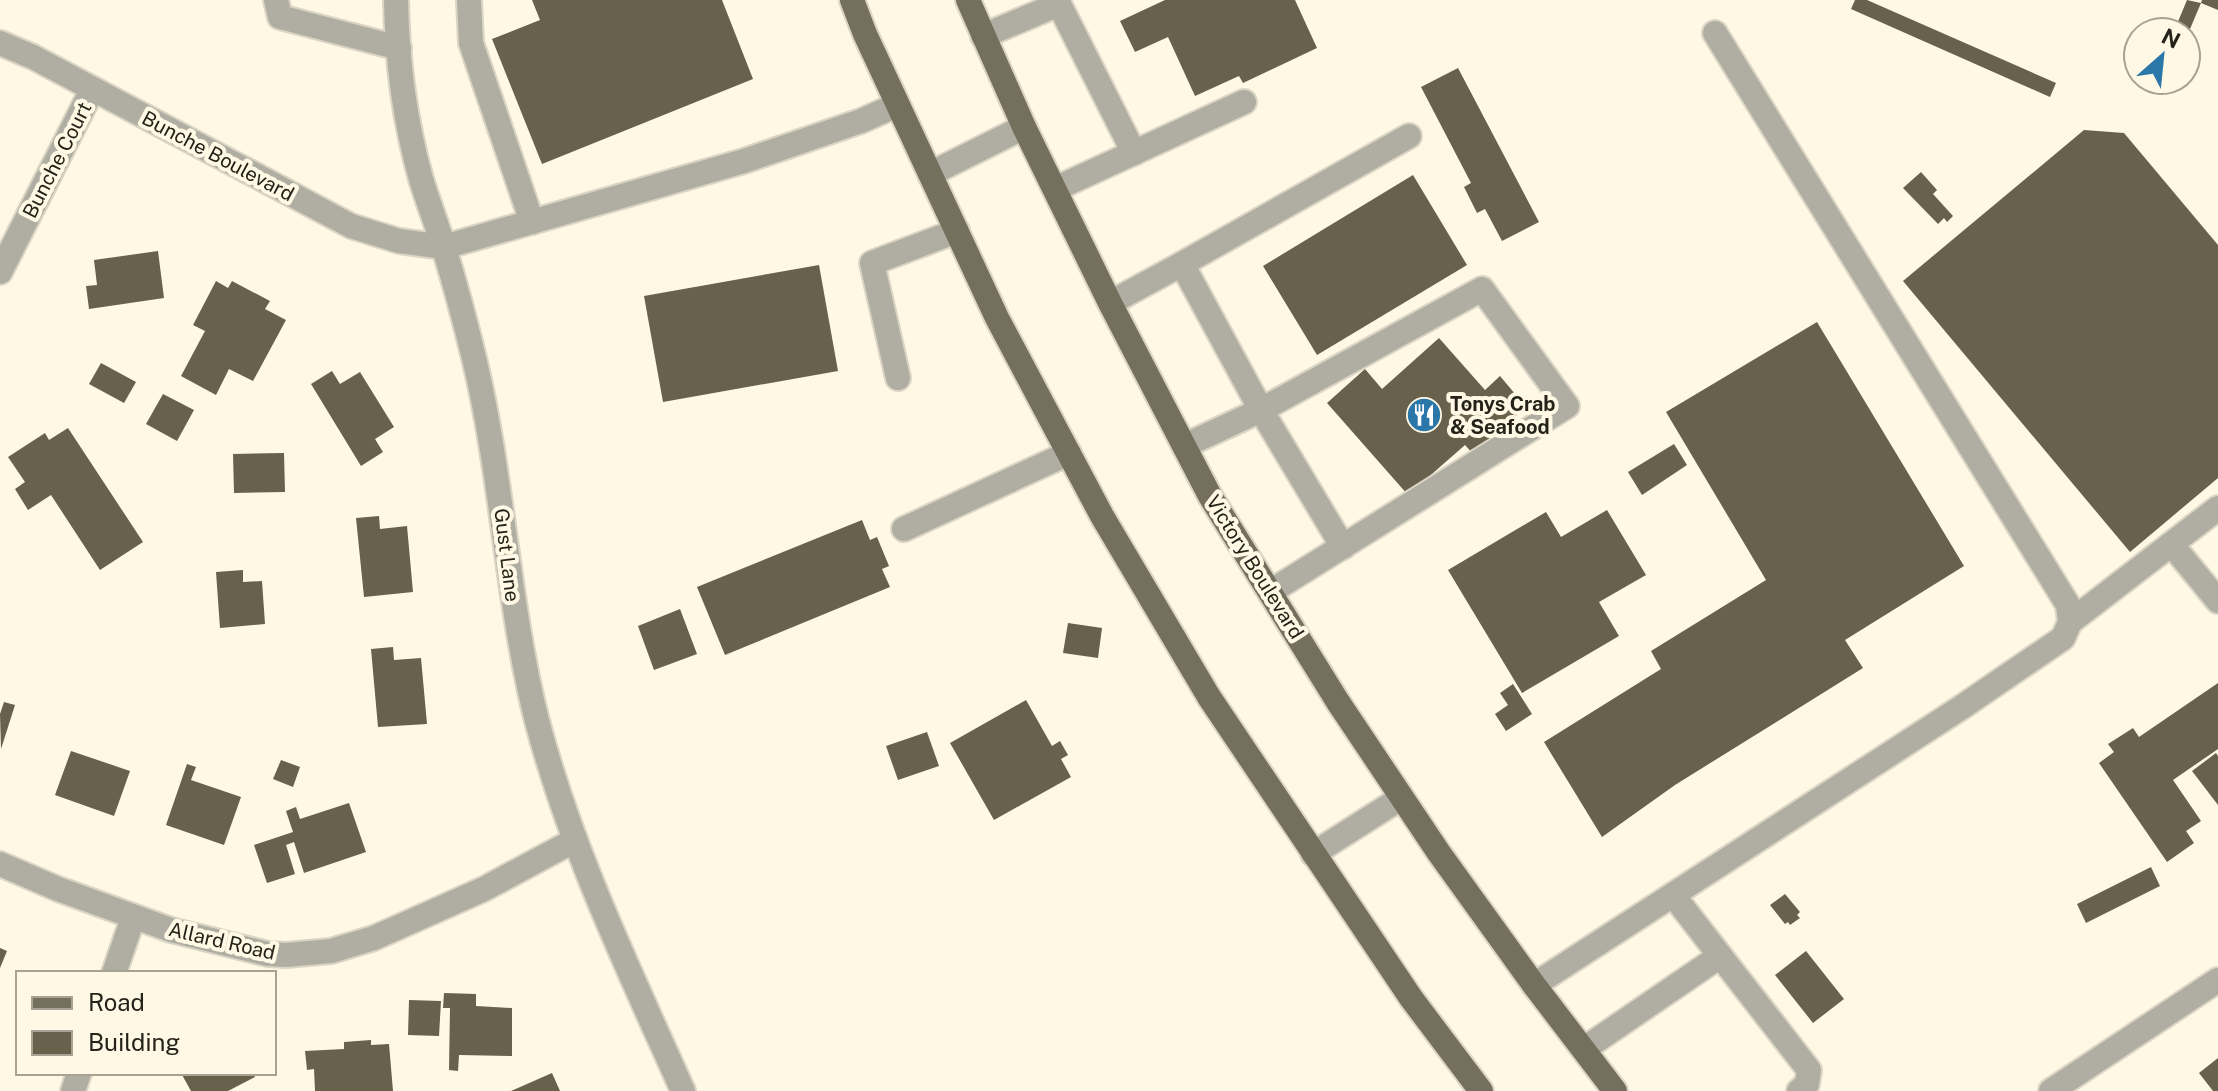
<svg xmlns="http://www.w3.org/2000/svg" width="2218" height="1091" viewBox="0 0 2218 1091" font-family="'Public Sans',sans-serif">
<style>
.building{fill:#68614c}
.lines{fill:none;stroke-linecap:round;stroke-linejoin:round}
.minor-casing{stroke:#dbd6c4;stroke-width:28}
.major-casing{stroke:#dbd6c4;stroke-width:28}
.minor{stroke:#b0ada3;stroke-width:24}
.major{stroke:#756f5d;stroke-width:24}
.labels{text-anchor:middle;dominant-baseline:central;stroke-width:8;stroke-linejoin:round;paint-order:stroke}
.street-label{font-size:20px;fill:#252219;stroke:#fef8e4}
.poi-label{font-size:20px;font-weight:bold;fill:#252219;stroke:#fef8e4;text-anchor:start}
</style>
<rect width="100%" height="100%" fill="#fef8e4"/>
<!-- building -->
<g class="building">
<path d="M532,0H722L753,79L542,164L492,39L540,20Z"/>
<path d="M1165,0H1295L1317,48L1243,83L1239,76L1195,96L1168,37L1135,52L1120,21Z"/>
<path d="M1855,0H1867L2056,83L2050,97L1851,9Z"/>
<path d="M2187,0L2201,3L2190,29L2177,24Z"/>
<path d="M2202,0H2218V10L2201,3Z"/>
<path d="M2186,58L2195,62L2186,83Z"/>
<path d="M1458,68L1539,222L1502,241L1485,209L1477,213L1464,187L1471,183L1421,87Z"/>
<path d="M2084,130L2124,133L2218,245V478L2130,552L1903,281Z"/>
<path d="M1921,172L1937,190L1933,194L1953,216L1947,222L1944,218L1938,224L1903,188Z"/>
<path d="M1413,175L1467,265L1317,355L1263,266Z"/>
<path d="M158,251L164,298L89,309L86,286L97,285L94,260Z"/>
<path d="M819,265L838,371L663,402L644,296Z"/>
<path d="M216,281L228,288L232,281L270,301L265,309L286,320L253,381L229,369L216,395L181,376L205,331L193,325Z"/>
<path d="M1817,322L1964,566L1845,640L1863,668L1675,785L1602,837L1544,742L1661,669L1651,651L1766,580L1666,412Z"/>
<path d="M1439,338L1485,390L1500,376L1526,407L1473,454L1465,445L1408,495L1327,403L1365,369L1382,389Z"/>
<path d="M101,363L136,382L124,403L89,384Z"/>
<path d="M332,371L340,384L360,372L394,427L375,439L383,452L361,466L311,384Z"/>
<path d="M163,394L194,410L177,441L146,424Z"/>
<path d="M68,428L143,542L100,570L51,495L28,510L15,489L25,482L8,457L45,433L49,440Z"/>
<path d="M1674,444L1687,465L1642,495L1628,472Z"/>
<path d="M284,453L285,492L234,493L233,454Z"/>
<path d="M1607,510L1646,575L1599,602L1619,636L1522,693L1448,570L1546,512L1561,537Z"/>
<path d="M379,516L380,529L407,526L413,592L364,597L356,518Z"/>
<path d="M862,520L870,540L877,537L889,566L882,569L890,587L725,655L697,587Z"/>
<path d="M243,570V582L262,581L265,624L220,628L216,572Z"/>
<path d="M680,609L697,654L654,670L638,626Z"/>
<path d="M1068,623L1102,628L1098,658L1063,653Z"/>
<path d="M393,647L394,660L421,658L427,724L378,727L371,649Z"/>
<path d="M2218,683V749L2173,780L2201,821L2186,831L2194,843L2167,862L2099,763L2114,752L2108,744L2133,728L2139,737Z"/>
<path d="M1513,684L1532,714L1506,731L1495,714L1508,705L1500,693Z"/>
<path d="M1026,700L1052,746L1060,741L1068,755L1061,759L1071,777L994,820L950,743Z"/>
<path d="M4,702L15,705L1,749L0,714Z"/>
<path d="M927,732L939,766L898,780L886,746Z"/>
<path d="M71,751L130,771L114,816L55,795Z"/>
<path d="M2216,753L2218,756V805L2192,771Z"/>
<path d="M281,760L300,767L293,787L273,779Z"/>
<path d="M187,764L196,767L191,780L241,797L224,845L166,825Z"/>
<path d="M349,803L366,852L304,873L294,842L286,845L295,874L267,883L254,845L293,832L286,811L296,807L300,819Z"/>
<path d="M2151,867L2160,886L2086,923L2077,904Z"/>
<path d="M1785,894L1800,912L1797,915L1800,918L1790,925L1788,922L1785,924L1770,905Z"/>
<path d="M0,948L7,951L0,968Z"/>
<path d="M1806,951L1844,999L1813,1023L1775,975Z"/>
<path d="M444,993L476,994V1006L512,1008V1056L459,1055L458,1071L449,1070L450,1008H443Z"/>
<path d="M409,1000L441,1001L439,1036L408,1035Z"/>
<path d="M371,1040V1045L389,1044L393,1091H315L314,1069L307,1070L305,1051L344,1049V1042Z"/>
<path d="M2218,1058V1091H2213L2199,1073Z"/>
<path d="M181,1073H253L255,1077L228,1091H191Z"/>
<path d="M552,1073L560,1091H511Z"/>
</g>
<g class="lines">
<!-- minor casing -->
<g class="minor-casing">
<g id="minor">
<path d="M276,0L280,17L399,48"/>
<path d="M396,0C397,59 405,122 421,179C428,202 437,225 444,248C455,284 465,321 474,358C503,478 507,602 537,721C571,850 629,970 683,1091"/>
<path d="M469,0L471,43L532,222"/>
<path d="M983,36L1059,4L1134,153"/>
<path d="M0,43L33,57L351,226L399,241L444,247L744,161L861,121L897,105"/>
<path d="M930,174L1024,127"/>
<path d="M1055,189L1244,102"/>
<path d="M0,272L92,90"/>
<path d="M1110,303L1182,264"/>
<path d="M898,378L872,263L957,231"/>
<path d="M1184,446L1261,410L1482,289L1567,406L1270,592"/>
<path d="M904,529L1069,453"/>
<path d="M2172,545L2218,601"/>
<path d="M1343,547L1261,410L1182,264L1409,136"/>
<path d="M2070,622L2218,508"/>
<path d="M1313,854L1401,798"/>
<path d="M0,864L58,889L171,930L268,954L286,955L331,951L374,938L484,889L575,840"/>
<path d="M1673,895L1809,1070L1807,1084L1799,1091"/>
<path d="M114,973L133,918"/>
<path d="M1534,985L1962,707L2063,638L2070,622L2068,605L1715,33"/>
<path d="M1584,1049L1720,956"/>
<path d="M73,1091L79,1073"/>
<path d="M2051,1091L2218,980"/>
</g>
</g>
<!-- major casing -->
<g class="major-casing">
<g id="major">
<path d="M852,0L865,34L997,318L1102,516L1209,697L1411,998L1481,1091"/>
<path d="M968,0L1024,127L1110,303L1210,496L1338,702L1439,853L1534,985L1615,1091"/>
</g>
</g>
<!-- minor -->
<use href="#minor" class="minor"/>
<!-- major -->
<use href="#major" class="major"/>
</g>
<!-- icons -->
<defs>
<g id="restaurant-disc" transform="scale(1.8)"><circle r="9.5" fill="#2c77aa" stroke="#fef8e4"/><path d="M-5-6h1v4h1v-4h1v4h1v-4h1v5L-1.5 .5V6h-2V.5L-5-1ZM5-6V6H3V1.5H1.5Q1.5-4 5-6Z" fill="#fff"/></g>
</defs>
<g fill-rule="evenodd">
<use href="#restaurant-disc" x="1424" y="415"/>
</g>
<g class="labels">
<!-- street labels -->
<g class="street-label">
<text transform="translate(218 156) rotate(28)">Bunche Boulevard</text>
<text transform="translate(57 160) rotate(-63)">Bunche Court</text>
<text transform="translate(507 555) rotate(83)">Gust Lane</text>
<text transform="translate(1255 567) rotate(58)">Victory Boulevard</text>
<text transform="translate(222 941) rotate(13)">Allard Road</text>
</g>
<!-- poi labels -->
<g class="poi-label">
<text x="1450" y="404">Tonys Crab<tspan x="1450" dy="23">&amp; Seafood</tspan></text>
</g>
</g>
<!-- legend -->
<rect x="16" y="971" width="260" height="104" fill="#fef8e4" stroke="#a7a293" stroke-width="2"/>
<rect x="32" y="997" width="40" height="12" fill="#756f5d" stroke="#a7a293" stroke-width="2"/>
<text x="88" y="1011" font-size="24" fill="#252219">Road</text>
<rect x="32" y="1031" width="40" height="24" fill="#68614c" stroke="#a7a293" stroke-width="2"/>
<text x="88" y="1051" font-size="24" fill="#252219">Building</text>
<!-- north arrow -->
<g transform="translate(2162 56) rotate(27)"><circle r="38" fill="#fef8e4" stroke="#a7a293" stroke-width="2"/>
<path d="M0-6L14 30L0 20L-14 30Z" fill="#2c77aa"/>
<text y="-12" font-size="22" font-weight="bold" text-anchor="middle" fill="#252219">N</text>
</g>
</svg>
